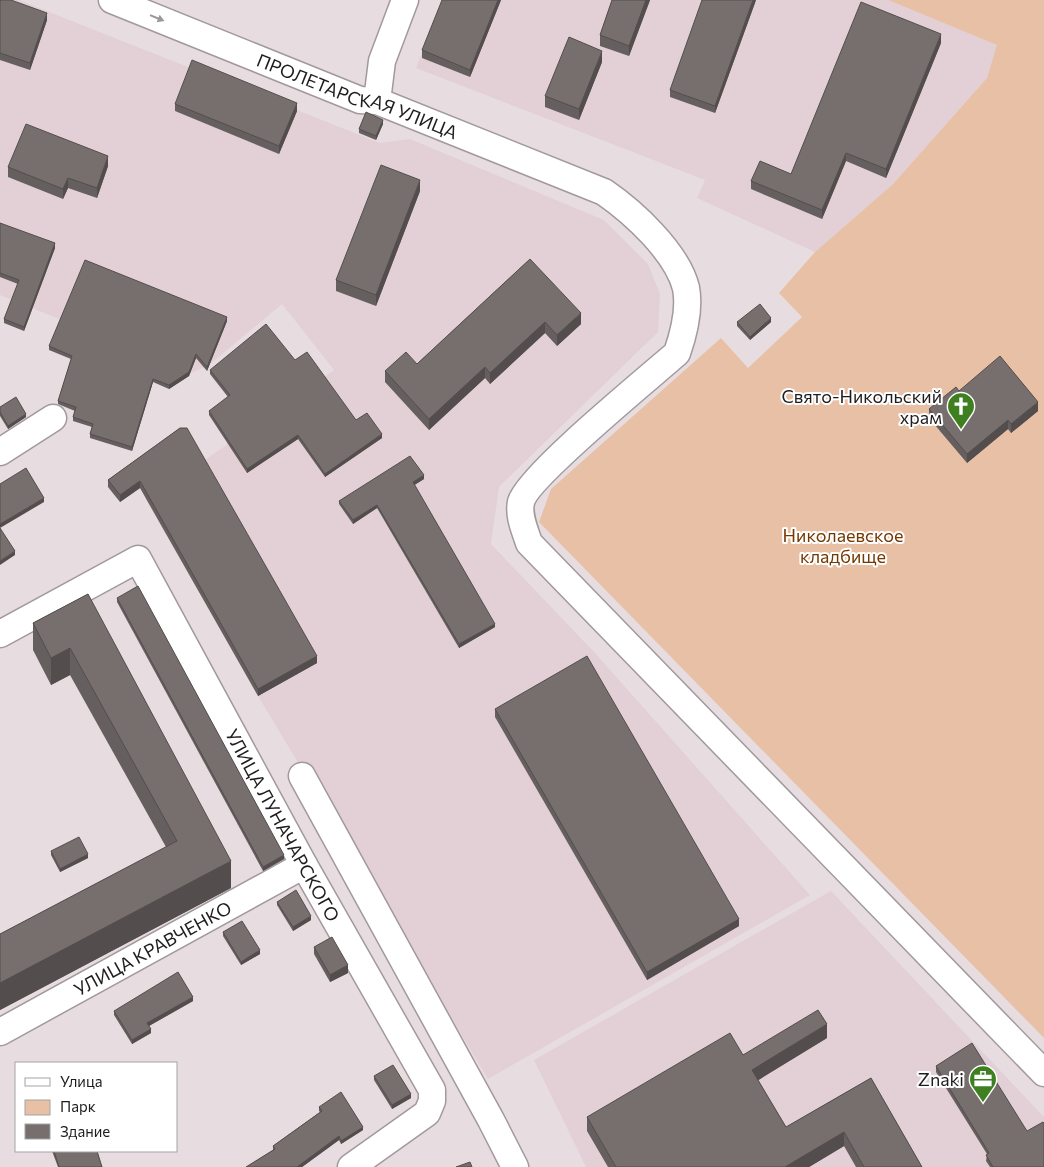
<svg xmlns="http://www.w3.org/2000/svg" width="1044" height="1167" viewBox="0 0 1044 1167" font-family="Commissioner,sans-serif">
<style>
.built{fill:#e2d0d6}
.green{fill:#e8c0a6}
.lines{fill:none;stroke-linecap:round;stroke-linejoin:round}
.street-casing{stroke:#a2999c;stroke-width:29}
.street{stroke:#fff;stroke-width:26}
.wall{fill:#665f5f}
.shaded-wall{fill:#534e4d}
.building{fill:#776f6e;stroke:#534e4d}
.oneway{fill:#9a9999}
.labels{text-anchor:middle;dominant-baseline:central;stroke-width:4;stroke-linejoin:round;paint-order:stroke}
.street-label{font-size:18px;fill:#1f1c1d;stroke:#fff}
.poi-label{font-size:18px;fill:#1f1c1d;stroke:#fff;text-anchor:end}
.park-label{font-size:18px;fill:#753802;stroke:#fff}
</style>
<rect width="100%" height="100%" fill="#e7dde0"/>
<!-- built -->
<g class="built">
<path d="M0,0H19L380,143L410,139L604,220L648,264L660,294L658,332L499,487L491,544L595,653L810,895L488,1079L258,696L145,498L202,462L334,370L282,304L209,365L191,373L0,295Z"/>
<path d="M442,0H888L998,45L987,78L893,184L815,252L697,198L705,180L416,68Z"/>
<path d="M831,891L1044,1117V1167H586L534,1060Z"/>
</g>
<!-- green -->
<path class="green" d="M888,0H1044V1038L539,522L551,489L721,338L748,368L802,317L779,293L815,252L893,184L987,78L997,45Z"/>
<g class="lines">
<!-- street casing -->
<g class="street-casing">
<g id="street">
<path id="s1" d="M112,0L360,100L377,101L604,192C633,212 677,252 686,288C690,309 684,333 677,353C651,376 527,477 521,502C518,516 525,530 529,543L1044,1073"/>
<path d="M377,101L382,61L405,0"/>
<path d="M0,452L53,418"/>
<path id="s2" d="M0,634L138,559L304,865L432,1090V1101L427,1113L351,1167"/>
<path d="M302,776L491,1120L515,1167"/>
<path id="s3" d="M0,1032L304,865"/>
</g>
</g>
<!-- street -->
<use href="#street" class="street"/>
</g>
<!-- wall -->
<g class="wall">
<path d="M0,0L47,20L30,70L0,60Z"/>
<path d="M501,0L470,77L422,58V50Z"/>
<path d="M612,0H650L629,56L600,46V35Z"/>
<path d="M756,0L715,113L670,97V90Z"/>
<path d="M941,43L886,178L846,161L822,219L751,189V181L791,174Z"/>
<path d="M602,62L579,120L545,107V96Z"/>
<path d="M175,104L297,111L279,154L175,111Z"/>
<path d="M383,124L376,140L359,133V129Z"/>
<path d="M108,166L97,198L68,188L63,199L8,177V167Z"/>
<path d="M420,191L376,306L336,291V280Z"/>
<path d="M0,223L55,248L24,331L4,323V319L18,284L0,277Z"/>
<path d="M530,259L581,324L557,346L545,333L490,384L485,378L429,430L385,382V371L417,364Z"/>
<path d="M227,321L207,371L196,358L189,376L169,389L153,382L132,451L90,438V434L92,427L73,421V417L75,411L58,404V401L71,359L49,350V346Z"/>
<path d="M737,322H771L750,340L737,326Z"/>
<path d="M295,360L356,420L382,438L325,477L298,439L247,473L209,415V411L228,397L210,374V370Z"/>
<path d="M959,391L1038,411L1011,433L1008,429L967,463L929,418V409Z"/>
<path d="M0,407L26,417L8,429L0,416Z"/>
<path d="M180,428L317,663L258,696L140,488L120,502L108,487V480Z"/>
<path d="M424,479L414,485L495,627L459,648L377,508L353,524L339,504V501Z"/>
<path d="M88,594L231,888L0,1010V934L166,847L70,675L51,685L33,650V623Z"/>
<path d="M117,598L284,859L263,871L117,602Z"/>
<path d="M495,709L739,926L647,980L495,717Z"/>
<path d="M51,851L88,858L60,872L51,855Z"/>
<path d="M277,902L311,920L293,931L277,905Z"/>
<path d="M223,932L260,954L241,965L223,936Z"/>
<path d="M314,947L348,973L330,982L314,954Z"/>
<path d="M193,1001L149,1026L151,1033L132,1044L114,1015V1011Z"/>
<path d="M827,1038L758,1080L786,1127L871,1078L922,1167H856L844,1146L809,1167H608L587,1131V1117L743,1055Z"/>
<path d="M936,1066L1027,1131L1044,1167H990L986,1161L987,1154L936,1072Z"/>
<path d="M374,1076L411,1098L392,1109L374,1080Z"/>
<path d="M319,1107L363,1130L341,1144L339,1140L302,1167H246L273,1150V1146L320,1112L319,1111Z"/>
<path d="M52,1151H97L102,1167H58Z"/>
</g>
<!-- shaded-wall -->
<g class="shaded-wall">
<path d="M498,0H501L470,77V70Z"/>
<path d="M646,0H650L629,56V46Z"/>
<path d="M753,0H756L715,113V106Z"/>
<path d="M47,13V20L30,70V63Z"/>
<path d="M941,34V43L886,178V169Z"/>
<path d="M602,51V62L579,120V109Z"/>
<path d="M297,103V111L279,154V146Z"/>
<path d="M383,120V124L376,140V136Z"/>
<path d="M846,153V161L822,219V210Z"/>
<path d="M108,156V166L97,198V188Z"/>
<path d="M68,178V188L63,199V189Z"/>
<path d="M420,180V191L376,306V295Z"/>
<path d="M55,243V248L24,331V327Z"/>
<path d="M581,313V324L557,346V335Z"/>
<path d="M227,317V321L207,371V367Z"/>
<path d="M771,318V322L750,340V337Z"/>
<path d="M545,322V333L490,384V373Z"/>
<path d="M196,354V358L189,376L169,389V385Z"/>
<path d="M485,367V378L429,430V419Z"/>
<path d="M153,379V382L132,451V447Z"/>
<path d="M1038,402V411L1011,433V424Z"/>
<path d="M26,414V417L8,429V426Z"/>
<path d="M1008,420V429L967,463V454Z"/>
<path d="M382,434V438L325,477V474Z"/>
<path d="M298,435V439L247,473V469Z"/>
<path d="M424,475V479L413,486V482Z"/>
<path d="M140,481V488L120,502V495Z"/>
<path d="M44,498V502L0,528V524Z"/>
<path d="M377,505V508L353,524V520Z"/>
<path d="M15,551V555L0,565V561Z"/>
<path d="M495,624V627L459,648V644Z"/>
<path d="M70,648V675L51,685V658Z"/>
<path d="M317,656V663L258,696V689Z"/>
<path d="M88,854V858L60,872V869Z"/>
<path d="M284,855V859L263,871V867Z"/>
<path d="M231,861V888L0,1010V983Z"/>
<path d="M311,916V920L293,931V927Z"/>
<path d="M739,919V926L647,980V972Z"/>
<path d="M260,950V954L241,965V962Z"/>
<path d="M348,965V973L330,982V975Z"/>
<path d="M193,997V1001L147,1027V1023Z"/>
<path d="M827,1024V1038L752,1084V1070Z"/>
<path d="M151,1029V1033L132,1044V1040Z"/>
<path d="M411,1094V1098L392,1109V1105Z"/>
<path d="M363,1127V1130L341,1144V1141Z"/>
<path d="M844,1132V1146L809,1167H785Z"/>
<path d="M339,1136V1140L302,1167H297Z"/>
</g>
<!-- building -->
<g class="building">
<path d="M0,0H11L47,13L30,63L0,53Z"/>
<path d="M442,0H498L470,70L422,50Z"/>
<path d="M612,0H646L629,46L600,35Z"/>
<path d="M702,0H753L715,106L670,90Z"/>
<path d="M861,2L941,34L886,169L846,153L822,210L751,181L760,161L791,174Z"/>
<path d="M569,37L602,51L579,109L545,96Z"/>
<path d="M192,60L297,103L279,146L175,104Z"/>
<path d="M366,112L383,120L376,136L359,129Z"/>
<path d="M26,124L108,156L97,188L68,178L63,189L8,167Z"/>
<path d="M381,165L420,180L376,295L336,280Z"/>
<path d="M0,223L55,243L24,327L4,319L19,280L0,273Z"/>
<path d="M530,259L581,313L557,335L545,322L490,373L485,367L429,419L385,371L406,352L417,364Z"/>
<path d="M85,260L227,317L207,367L196,354L189,372L169,385L153,379L132,447L90,434L93,424L73,417L76,407L58,401L72,356L49,346Z"/>
<path d="M760,304L771,318L750,337L737,322Z"/>
<path d="M266,324L295,360L307,352L356,420L367,413L382,434L325,474L298,435L247,469L209,411L230,395L210,370Z"/>
<path d="M1000,356L1038,402L1011,424L1008,420L967,454L929,409L956,387L959,391Z"/>
<path d="M16,397L26,414L8,426L0,412V407Z"/>
<path d="M180,428H187L317,656L258,689L140,481L120,495L108,480Z"/>
<path d="M410,456L424,475L413,482L495,624L459,644L377,505L353,520L339,501Z"/>
<path d="M26,468L44,498L0,524V484Z"/>
<path d="M0,528L15,551L0,561Z"/>
<path d="M138,586L284,855L263,867L117,598Z"/>
<path d="M88,594L231,861L0,983V934L177,841L70,648L51,658L33,623Z"/>
<path d="M587,656L739,919L647,972L495,709Z"/>
<path d="M79,837L88,854L60,869L51,851Z"/>
<path d="M296,890L311,916L293,927L277,902Z"/>
<path d="M242,921L260,950L241,962L223,932Z"/>
<path d="M332,937L348,965L330,975L314,947Z"/>
<path d="M178,972L193,997L147,1023L151,1029L132,1040L114,1011Z"/>
<path d="M818,1010L827,1024L752,1070L786,1127L871,1078L922,1167H864L844,1132L785,1167H616L587,1117L730,1033L743,1055Z"/>
<path d="M972,1043L1027,1131L1043,1122L1044,1123V1167H993L986,1155L989,1153L936,1066Z"/>
<path d="M393,1065L411,1094L392,1105L374,1076Z"/>
<path d="M341,1092L363,1127L341,1141L339,1136L297,1167H246L275,1149L273,1146L322,1111L319,1107Z"/>
<path d="M54,1151H97L102,1167H59Z"/>
<path d="M470,1162L472,1167H456Z"/>
</g>
<!-- one-way arrows -->
<defs><path id="oneway-solid" d="M-6-.8H1V-3.2L6.5 0L1 3.2V.8H-6Z" transform="scale(1.25)"/></defs>
<use class="oneway" href="#oneway-solid" transform="translate(157 18) rotate(22)"/>
<!-- icons -->
<defs>
<g id="church-pin" transform="scale(1.4375)"><path d="M0 17L-7.5 6A9.5 9.5 0 1 1 7.5 6Z" fill="#3e7f20" stroke="#fff"/><path d="M-1.2-6h2.4v3.5h3.3v2.4h-3.3V6h-2.4V-.1h-3.3v-2.4h3.3Z" fill="#fff"/></g>
<g id="office-pin" transform="scale(1.4375)"><path d="M0 17L-7.5 6A9.5 9.5 0 1 1 7.5 6Z" fill="#3e7f20" stroke="#fff"/><path d="M-6-3h4V-5.5h4V-3h4V5H-6ZM-1-4.5V-3h2v-1.5ZM-6 0V1H6V0Z" fill="#fff"/></g>
</defs>
<g fill-rule="evenodd">
<use href="#church-pin" x="961" y="406"/>
<use href="#office-pin" x="983" y="1079"/>
</g>
<g class="labels">
<!-- street labels -->
<g class="street-label">
<text stroke="none"><textPath href="#s1" startOffset="264">ПРОЛЕТАРСКАЯ УЛИЦА</textPath></text>
<text stroke="none"><textPath href="#s2" startOffset="460">УЛИЦА ЛУНАЧАРСКОГО</textPath></text>
<text stroke="none"><textPath href="#s3" startOffset="174">УЛИЦА КРАВЧЕНКО</textPath></text>
</g>
<!-- poi labels -->
<g class="poi-label">
<text x="942" y="396">Свято-Никольский<tspan x="942" dy="21">храм</tspan></text>
<text x="964" y="1079">Znaki</text>
</g>
<!-- park labels -->
<g class="park-label">
<text x="843" y="535">Николаевское<tspan x="843" dy="21">кладбище</tspan></text>
</g>
</g>
<!-- legend -->
<rect x="15" y="1062" width="162" height="90" fill="#ffffff" stroke="#a5a4a5"/>
<rect x="25" y="1078" width="25" height="8" fill="#ffffff" stroke="#a5a4a5"/>
<text x="60" y="1087" font-size="15" fill="#1f1c1d">Улица</text>
<rect x="25" y="1100" width="25" height="15" fill="#e8c0a6" stroke="#a5a4a5"/>
<text x="60" y="1112" font-size="15" fill="#1f1c1d">Парк</text>
<rect x="25" y="1124" width="25" height="15" fill="#776f6e" stroke="#a5a4a5"/>
<text x="60" y="1137" font-size="15" fill="#1f1c1d">Здание</text>
</svg>
